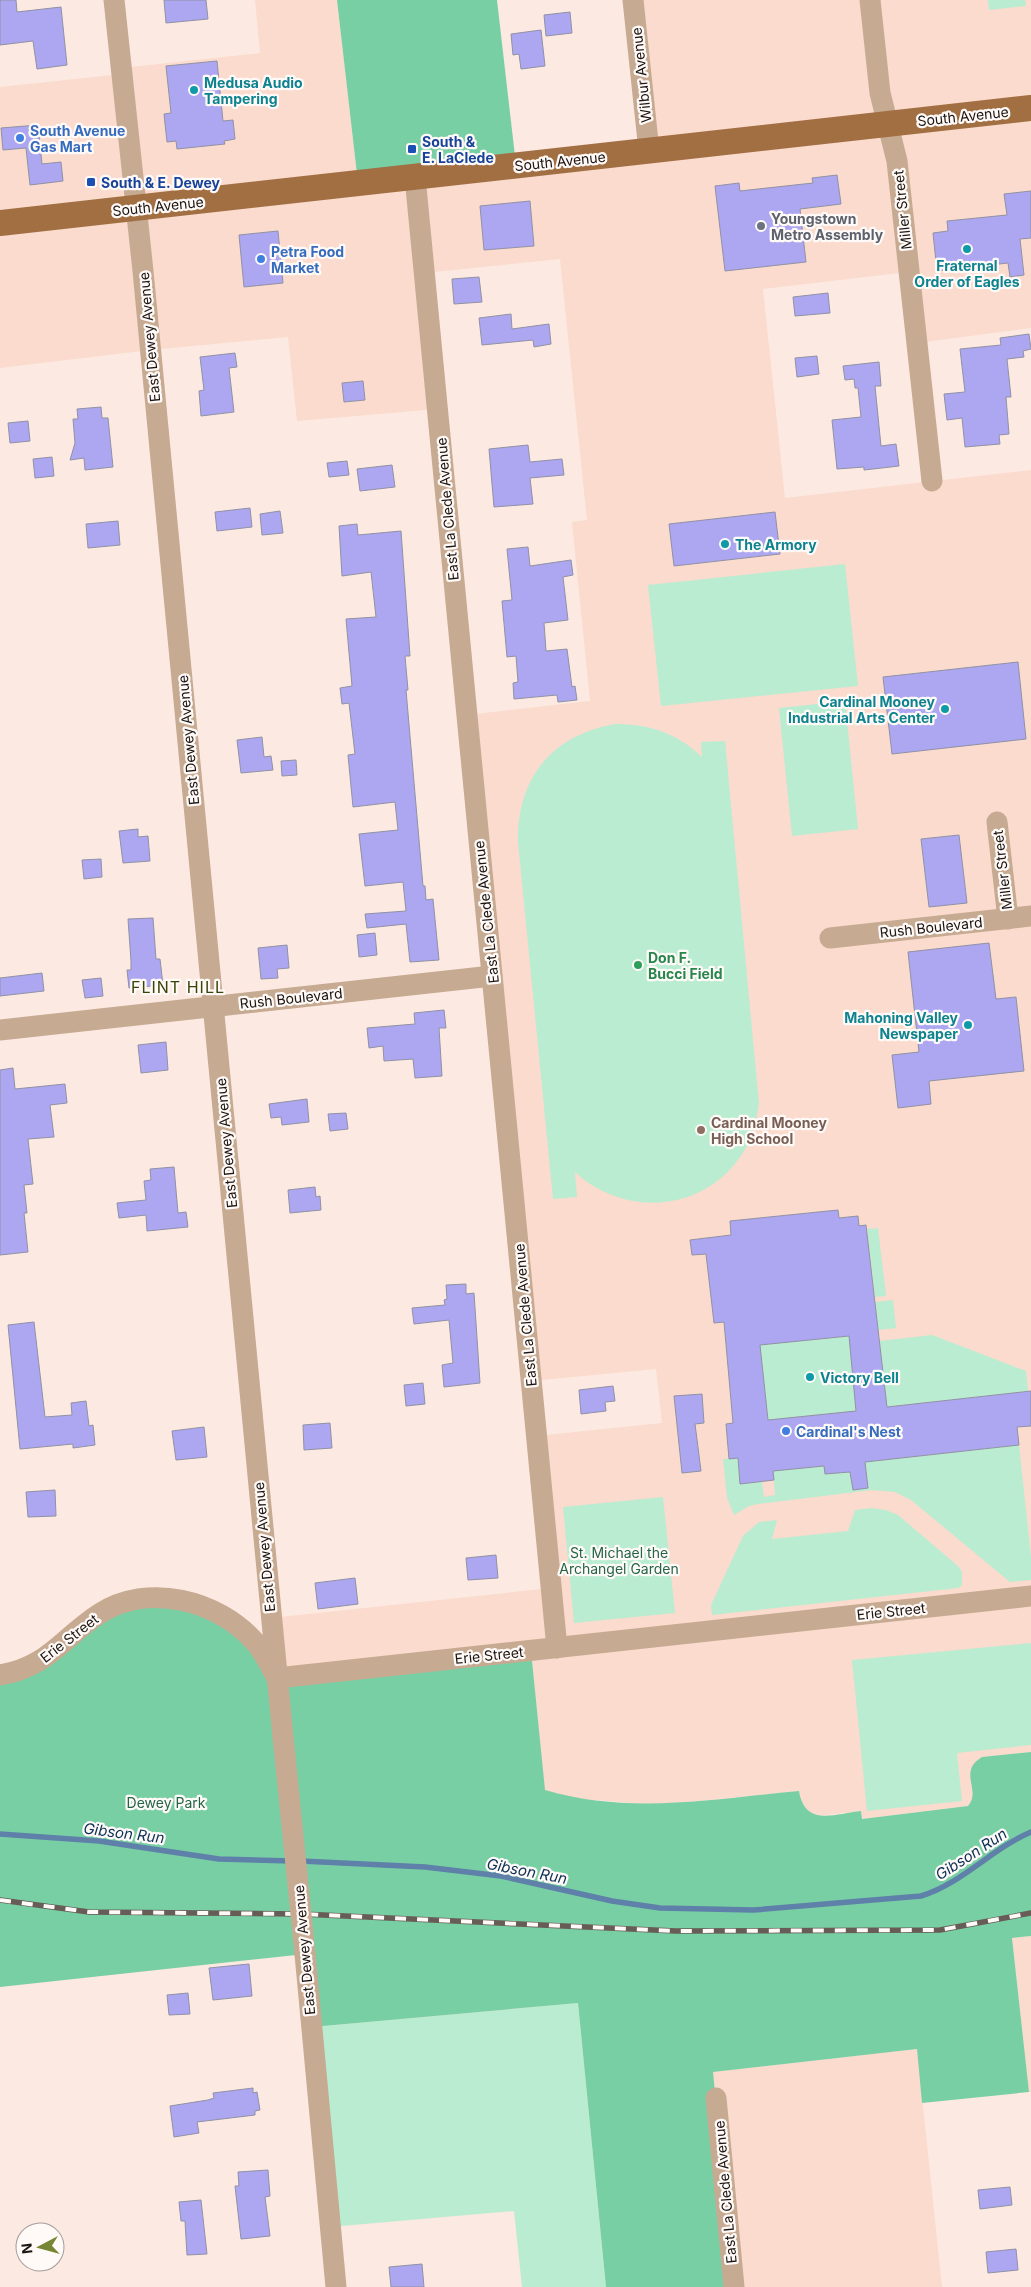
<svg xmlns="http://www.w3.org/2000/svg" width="1031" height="2287" viewBox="0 0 1031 2287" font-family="Inter,sans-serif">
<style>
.built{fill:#fadbcd}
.green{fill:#baecd1}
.forest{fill:#79cfa4}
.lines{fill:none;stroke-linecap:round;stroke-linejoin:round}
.stream{stroke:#5e80a9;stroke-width:5.5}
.building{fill:#aca7f0;stroke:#9191a5;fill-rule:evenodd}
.minor{stroke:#c6aa92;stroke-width:21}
.major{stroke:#a26f43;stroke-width:26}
.rail-casing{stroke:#675c56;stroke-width:5.5}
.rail{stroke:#fffaf8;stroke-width:4;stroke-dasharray:11;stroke-linecap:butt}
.minor-bridge{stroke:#c6aa92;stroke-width:21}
.culture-dot{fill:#0f9aa8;stroke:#fffaf8;stroke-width:2}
.shop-dot{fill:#3f7fe0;stroke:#fffaf8;stroke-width:2}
.transit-dot{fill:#1a4fb4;stroke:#fffaf8;stroke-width:2}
.worship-dot{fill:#6b7280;stroke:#fffaf8;stroke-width:2}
.leisure-dot{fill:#2e9e5b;stroke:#fffaf8;stroke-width:2}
.education-dot{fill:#8d6e63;stroke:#fffaf8;stroke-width:2}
.labels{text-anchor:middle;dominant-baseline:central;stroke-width:4.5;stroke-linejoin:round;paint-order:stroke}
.street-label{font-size:14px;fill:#1b1410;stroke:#fffaf8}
.culture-label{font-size:14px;font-weight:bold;fill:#0d838f;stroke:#fffaf8;text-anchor:start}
.shop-label{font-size:14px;font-weight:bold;fill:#366cbe;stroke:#fffaf8;text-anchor:start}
.transit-label{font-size:14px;font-weight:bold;fill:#164399;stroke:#fffaf8;text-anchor:start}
.worship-label{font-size:14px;font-weight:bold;fill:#5b616d;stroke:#fffaf8;text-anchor:start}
.leisure-label{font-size:14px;font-weight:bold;fill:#27864d;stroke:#fffaf8;text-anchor:start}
.education-label{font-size:14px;font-weight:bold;fill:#785e54;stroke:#fffaf8;text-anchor:start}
.park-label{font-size:14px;fill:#246447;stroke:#fffaf8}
.water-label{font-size:15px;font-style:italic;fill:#0b2f56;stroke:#fffaf8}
.quarter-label{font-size:16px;letter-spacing:1px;fill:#394306;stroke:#fffaf8}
</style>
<rect width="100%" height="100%" fill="#fce9e1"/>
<!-- built -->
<g class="built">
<path d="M255,0H337L358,183L649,151L633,0H1031V328L917,343L908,272L763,289L785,498L1031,470V1752L982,1757L970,1770L973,1796L968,1806L862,1819L861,1811L817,1816L810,1813L803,1807L799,1791L658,1805L571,1798L545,1791L277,1678L271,1618L551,1588L536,1436L662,1423L656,1369L531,1381L467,715L590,701L572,522L587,520L560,259L424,273L437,409L297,421L288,337L150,350L0,368V87L122,74V68L260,53Z"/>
<path d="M1031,1936V2092H1029L1012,1938Z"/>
<path d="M917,2049L942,2287H734L712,2072Z"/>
</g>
<!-- green -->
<g class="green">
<path d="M988,0H1025L1026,6L989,10Z"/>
<path d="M845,564L858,686L661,706L648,585Z"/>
<path d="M845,701L858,829L792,836L779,708Z"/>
<path d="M615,724C649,724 677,733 702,757L701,742L725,741L759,1104C756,1120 753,1137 744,1151C707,1212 626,1219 575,1172L577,1197L553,1199L518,842C517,778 552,735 615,724Z"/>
<path d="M878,1228L886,1296L875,1297L867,1229Z"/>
<path d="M893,1300L896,1328L878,1330L875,1302Z"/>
<path d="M932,1335L1026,1371L1028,1391L887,1407L879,1341Z"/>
<path d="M849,1336L856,1411L768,1420L760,1345Z"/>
<path d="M1019,1445L1031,1557V1580L1010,1582L911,1500L895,1492L872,1490L758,1504L749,1506L734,1515L727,1498L723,1459L738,1458L740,1483L762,1482L764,1497L775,1495L773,1471L824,1466L826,1474L850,1472L853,1490L868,1488L865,1458L875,1461Z"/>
<path d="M663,1497L675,1613L574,1623L563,1507Z"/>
<path d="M871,1508L886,1510L898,1515L958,1566L962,1572V1585L958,1588L712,1615L711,1605L743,1536L759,1522L777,1520L772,1539L848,1531L855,1510Z"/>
<path d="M1031,1643V1745L957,1753L962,1801L867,1811L852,1660Z"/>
<path d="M578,2003L606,2287H522L514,2211L330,2227L312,2027Z"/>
</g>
<!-- forest -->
<g class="forest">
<path d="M337,0H497L516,165L358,183Z"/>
<path d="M138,1599L231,1621L277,1678L531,1651L545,1790C630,1815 713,1799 799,1791C805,1827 834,1814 861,1811L862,1819L968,1806C982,1790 957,1772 982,1757L1031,1752V1936L1012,1938L1029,2092L922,2103L917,2049L713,2072L734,2287H606L578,2003L312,2027L305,1954L0,1987V1675Z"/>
</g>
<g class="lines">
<!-- stream -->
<g class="stream">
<path d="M0,1834L99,1841L219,1859L292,1861"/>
<path d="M301,1861L425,1867L501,1876L612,1901L660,1908L754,1910L921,1896C963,1883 991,1849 1031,1832"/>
</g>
</g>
<!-- building -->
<g class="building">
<path d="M0,0H16L17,12L61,7L67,65L37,69L33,41L0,45Z"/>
<path d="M164,0H206L208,19L166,23Z"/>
<path d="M570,12L572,33L546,36L544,15Z"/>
<path d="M541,30L545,66L521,69L519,54L513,55L511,34Z"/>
<path d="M217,61L223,121L233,120L235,139L224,141L225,144L177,149L176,141L167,142L164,114L171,113L166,66Z"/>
<path d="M38,125L42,164L61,162L63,181L30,185L26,148L3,150L1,128Z"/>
<path d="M837,175L841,204L800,209L806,262L725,271L715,186L739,183L740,191L813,183L812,178Z"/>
<path d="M1031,191V238L1020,239L1024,275L1010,277L1008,263L937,271L933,233L948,231L947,221L1007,215L1004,194Z"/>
<path d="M530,201L534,246L484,250L480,206Z"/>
<path d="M278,231L283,283L244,287L239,235Z"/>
<path d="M479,277L482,302L454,304L452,279Z"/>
<path d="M828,293L830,313L795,316L793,297Z"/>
<path d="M511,314L512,329L549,324L551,344L534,347L533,340L482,345L479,318Z"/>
<path d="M1029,334L1031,349L1023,351L1024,357L1007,359L1011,397H1006L1009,434L999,435L1000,444L965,447L962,418L947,420L944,394L965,392L960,349L1001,345L1000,338Z"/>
<path d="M235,353L237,367L229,368L234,412L201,416L199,391L204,390L200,357Z"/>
<path d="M817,356L819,374L797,377L795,358Z"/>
<path d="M879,362L881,386H875L881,446L896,444L899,466L864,470V467L837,469L832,420L861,417L858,388H855L854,379L845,380L843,366Z"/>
<path d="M363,381L365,400L344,402L342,383Z"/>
<path d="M101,407L102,418H108L113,467L85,470L84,458L70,460L75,443L73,419H78L77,409Z"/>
<path d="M28,421L30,441L10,443L8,423Z"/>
<path d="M528,445L530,462L562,459L564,475L530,478L533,504L494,507L489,449Z"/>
<path d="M52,457L54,476L35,478L33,459Z"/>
<path d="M347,461L349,475L329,477L327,463Z"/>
<path d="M392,465L395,487L360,491L357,469Z"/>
<path d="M250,508L252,527L217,531L215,512Z"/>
<path d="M280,511L283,533L262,535L260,514Z"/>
<path d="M775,512L780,554L674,566L669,524Z"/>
<path d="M118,521L120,545L88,548L86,524Z"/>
<path d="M357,524L358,535L401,531L410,656H405L408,690H406L423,886H425L426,900L433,899L439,960L410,962L406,924L367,928L365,914L406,911L403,882L365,886L359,834L398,830L395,802L353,807L348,755L355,754L349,703L342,704L340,688L352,686L346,619L376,617L371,572L342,576L339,526Z"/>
<path d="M528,547L530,566L571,560L573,575L563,577L568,620L544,623L546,651L567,649L572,687L575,686L577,700L558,702L557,695L514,699L513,683L518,682L516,656L507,657L502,601L512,600L507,549Z"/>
<path d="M1018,662L1026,739L892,754L883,677Z"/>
<path d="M262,737L264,757L271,756L273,770L241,773L237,740Z"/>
<path d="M296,760L297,775L282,776L281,761Z"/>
<path d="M138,829V837L148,836L150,861L123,863L119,831Z"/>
<path d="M959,835L967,903L929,907L921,839Z"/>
<path d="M101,859L102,877L84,879L82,860Z"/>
<path d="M153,918L156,959H160L163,985L129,988L127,970H131V961L128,919Z"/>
<path d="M375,933L377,955L359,957L357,935Z"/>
<path d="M989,943L996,999L1016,997L1024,1071L929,1081L931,1104L898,1108L892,1055L919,1052L908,952Z"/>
<path d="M287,945L289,968L277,969L278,978L261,979L258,948Z"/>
<path d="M42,973L44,991L0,996V978Z"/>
<path d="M101,978L103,996L85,998L82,980Z"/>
<path d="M444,1010L446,1028H439L442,1076L415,1078L413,1059L384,1061L383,1046L369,1048L367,1028L415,1024L414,1013Z"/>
<path d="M166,1042L168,1070L141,1073L138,1045Z"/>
<path d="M13,1068L15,1089L65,1084L67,1103L50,1105L54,1137L28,1139L33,1184L24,1185L27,1213H24L28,1252L0,1255V1070Z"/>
<path d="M307,1099L309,1122L282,1125L281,1117L271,1118L269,1104Z"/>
<path d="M346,1113L348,1129L330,1131L328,1114Z"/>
<path d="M174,1167L178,1213L186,1212L188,1227L147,1231L146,1215L119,1218L117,1203L146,1200L144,1181L151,1180L150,1169Z"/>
<path d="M315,1187L316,1197L320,1196L321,1210L290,1213L288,1190Z"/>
<path d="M838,1210L839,1218L858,1216L859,1226L866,1225L887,1407L1031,1391V1426L1017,1427L1019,1445L865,1462L868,1488L853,1490L850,1472L825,1474L824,1466L773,1471L774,1480L740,1484L738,1458L729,1459L726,1424L733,1423L724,1322L714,1323L706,1254L692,1255L690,1240L731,1235L730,1221ZM849,1336L856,1411L768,1420L760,1345Z"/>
<path d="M466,1284V1294L474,1293L480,1383L444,1387L442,1365L453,1363L449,1320L414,1324L412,1308L445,1305L444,1300L447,1299L446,1285Z"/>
<path d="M34,1322L45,1417L72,1415L71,1403L86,1401L89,1426L93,1425L95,1445L73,1448V1444L20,1449L8,1325Z"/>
<path d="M423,1383L425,1404L406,1406L404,1385Z"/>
<path d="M613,1386L615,1401L605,1402L606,1411L581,1414L579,1390Z"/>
<path d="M702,1394L704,1423L695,1424L701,1471L682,1473L674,1396Z"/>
<path d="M330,1423L332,1448L304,1450L303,1425Z"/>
<path d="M204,1427L207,1457L176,1460L172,1431Z"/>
<path d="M55,1490L56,1516L28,1517L26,1492Z"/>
<path d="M496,1555L498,1578L468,1580L466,1558Z"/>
<path d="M355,1578L358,1604L318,1609L315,1583Z"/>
<path d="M249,1964L252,1996L213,2000L209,1968Z"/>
<path d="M188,1993L190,2014L169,2015L167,1995Z"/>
<path d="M253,2088V2093L257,2092L260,2110L255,2111V2115L197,2122L199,2133L174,2137L170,2106L208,2100L214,2098L213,2093Z"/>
<path d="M268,2170L270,2196L265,2197L270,2236L241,2239L235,2186H239L238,2172Z"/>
<path d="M1010,2187L1012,2205L980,2209L978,2190Z"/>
<path d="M201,2200L207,2254L187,2255L185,2221H181L179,2202Z"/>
<path d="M1016,2249L1018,2270L988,2273L986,2252Z"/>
<path d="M422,2264L424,2287H391L389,2267Z"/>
</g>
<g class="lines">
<!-- minor -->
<g class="minor">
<path d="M114,0L143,271L283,1737"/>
<path d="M633,0L649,151"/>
<path d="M870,0L880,93L897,161L932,481"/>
<path d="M415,177L557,1648"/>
<path d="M997,822L1008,919"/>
<path d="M830,938L1031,916"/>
<path d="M0,1030L492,976"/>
<path d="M0,1675C48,1667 61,1639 99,1614C148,1582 218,1600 255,1642C264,1652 270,1666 277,1678L1031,1596"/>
<path d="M305,1954L336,2287"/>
<path d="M716,2098L734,2287"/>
</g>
<!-- major -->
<path class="major" d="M0,223L1031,108"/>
<!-- rail casing -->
<g class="rail-casing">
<path id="rail" d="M0,1900L89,1912L301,1914L676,1931L940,1930L1031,1913"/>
</g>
<!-- rail -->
<use href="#rail" class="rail"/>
<!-- minor-bridge -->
<path class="minor-bridge" d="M283,1737L305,1954"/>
</g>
<!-- markers -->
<g class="culture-dot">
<circle cx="194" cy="90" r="5"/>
<circle cx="967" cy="249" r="5"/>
<circle cx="725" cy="544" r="5"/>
<circle cx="945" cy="709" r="5"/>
<circle cx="968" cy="1025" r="5"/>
<circle cx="810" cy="1377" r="5"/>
</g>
<g class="shop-dot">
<circle cx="20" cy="138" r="5"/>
<circle cx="261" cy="259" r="5"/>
<circle cx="786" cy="1431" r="5"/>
</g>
<g class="transit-dot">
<rect x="407" y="144" width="10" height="10" rx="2.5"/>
<rect x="86" y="177" width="10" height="10" rx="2.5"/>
</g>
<circle class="worship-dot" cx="761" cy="226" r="5"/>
<circle class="leisure-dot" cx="638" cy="965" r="5"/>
<circle class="education-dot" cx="701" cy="1130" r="5"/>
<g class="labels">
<!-- street labels -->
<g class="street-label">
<text transform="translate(641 75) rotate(-96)">Wilbur Avenue</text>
<text transform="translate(963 116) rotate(-6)">South Avenue</text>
<text transform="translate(560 161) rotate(-6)">South Avenue</text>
<text transform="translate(158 206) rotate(-6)">South Avenue</text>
<text transform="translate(902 210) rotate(-96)">Miller Street</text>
<text transform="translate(149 337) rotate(-95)">East Dewey Avenue</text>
<text transform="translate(447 509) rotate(-95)">East La Clede Avenue</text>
<text transform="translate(188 740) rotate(-95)">East Dewey Avenue</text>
<text transform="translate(1002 870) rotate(-97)">Miller Street</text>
<text transform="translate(486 912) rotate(-96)">East La Clede Avenue</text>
<text transform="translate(931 927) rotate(-6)">Rush Boulevard</text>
<text transform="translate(291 998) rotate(-6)">Rush Boulevard</text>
<text transform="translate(226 1143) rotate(-95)">East Dewey Avenue</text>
<text transform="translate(525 1315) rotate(-95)">East La Clede Avenue</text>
<text transform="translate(264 1547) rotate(-95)">East Dewey Avenue</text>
<text transform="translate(891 1611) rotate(-6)">Erie Street</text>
<text transform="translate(69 1638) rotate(-38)">Erie Street</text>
<text transform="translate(489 1655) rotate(-6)">Erie Street</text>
<text transform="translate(304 1950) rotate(-95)">East Dewey Avenue</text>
<text transform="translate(725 2192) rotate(-95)">East La Clede Avenue</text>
</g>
<!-- culture labels -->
<g class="culture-label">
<text x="204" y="82">Medusa Audio<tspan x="204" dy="16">Tampering</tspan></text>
<text x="967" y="265" text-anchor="middle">Fraternal<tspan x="967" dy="16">Order of Eagles</tspan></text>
<text x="735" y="544">The Armory</text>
<text x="935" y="701" text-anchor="end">Cardinal Mooney<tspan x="935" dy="16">Industrial Arts Center</tspan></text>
<text x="958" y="1017" text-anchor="end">Mahoning Valley<tspan x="958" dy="16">Newspaper</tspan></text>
<text x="820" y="1377">Victory Bell</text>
</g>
<!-- shop labels -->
<g class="shop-label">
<text x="30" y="130">South Avenue<tspan x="30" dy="16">Gas Mart</tspan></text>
<text x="271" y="251">Petra Food<tspan x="271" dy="16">Market</tspan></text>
<text x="796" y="1431">Cardinal's Nest</text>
</g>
<!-- transit labels -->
<g class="transit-label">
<text x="422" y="141">South &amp;<tspan x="422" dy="16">E. LaClede</tspan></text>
<text x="101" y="182">South &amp; E. Dewey</text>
</g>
<!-- worship labels -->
<g class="worship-label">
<text x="771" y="218">Youngstown<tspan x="771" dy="16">Metro Assembly</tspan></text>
</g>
<!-- leisure labels -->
<g class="leisure-label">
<text x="648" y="957">Don F.<tspan x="648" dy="16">Bucci Field</tspan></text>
</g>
<!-- education labels -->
<g class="education-label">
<text x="711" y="1122">Cardinal Mooney<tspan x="711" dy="16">High School</tspan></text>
</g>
<!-- park labels -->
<g class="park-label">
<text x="619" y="1552">St. Michael the<tspan x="619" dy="16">Archangel Garden</tspan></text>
<text x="166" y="1802">Dewey Park</text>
</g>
<!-- water labels -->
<g class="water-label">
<text transform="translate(124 1833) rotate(7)">Gibson Run</text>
<text transform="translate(971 1854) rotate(-33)">Gibson Run</text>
<text transform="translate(527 1871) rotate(11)">Gibson Run</text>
</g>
<!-- quarter labels -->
<g class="quarter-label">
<text x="178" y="987">FLINT HILL</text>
</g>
</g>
<!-- north arrow -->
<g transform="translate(40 2247) rotate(264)"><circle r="24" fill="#fffaf8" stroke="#a49e9b"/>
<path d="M0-4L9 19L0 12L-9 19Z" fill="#778635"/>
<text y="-8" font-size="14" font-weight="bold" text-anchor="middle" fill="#1b1410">N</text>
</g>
</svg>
